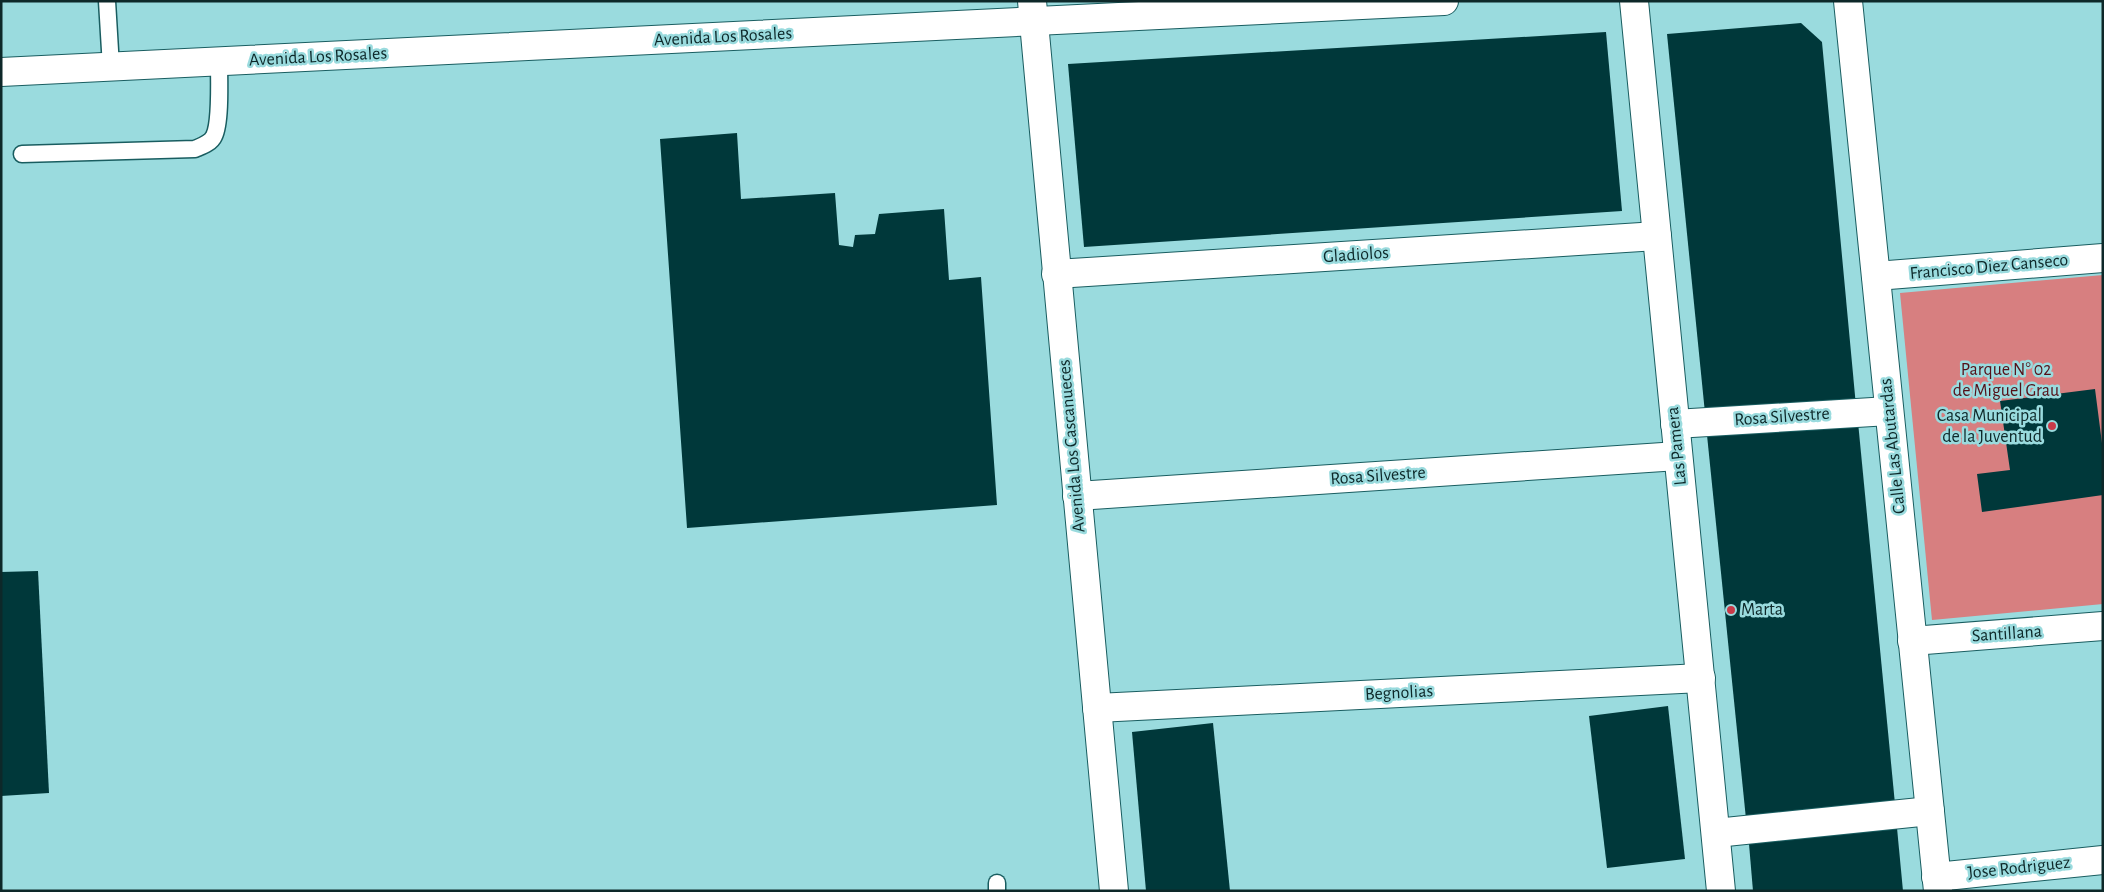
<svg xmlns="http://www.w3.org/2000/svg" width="2104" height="892" viewBox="0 0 2104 892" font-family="'Alegreya Sans',sans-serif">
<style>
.green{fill:#d77f80}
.building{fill:#00383a}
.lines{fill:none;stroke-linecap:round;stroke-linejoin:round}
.lane-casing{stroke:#195d60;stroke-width:19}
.street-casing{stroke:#195d60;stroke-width:30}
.secondary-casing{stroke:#195d60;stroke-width:30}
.lane{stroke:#fff;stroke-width:16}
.street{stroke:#fff;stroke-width:28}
.secondary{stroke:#fff;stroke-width:28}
.poi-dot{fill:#ca3a49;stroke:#9adbde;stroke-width:2}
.labels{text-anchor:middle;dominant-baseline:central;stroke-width:5;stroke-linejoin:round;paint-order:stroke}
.street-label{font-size:18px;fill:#0d2829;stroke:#9adbde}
.park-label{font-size:18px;fill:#541018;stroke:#9adbde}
.poi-label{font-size:18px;fill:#0d2829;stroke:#9adbde;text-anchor:end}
</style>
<rect width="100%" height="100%" fill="#9adbde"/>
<!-- green -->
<path class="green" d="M2103,275V604L1932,620L1900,293Z"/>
<!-- building -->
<g class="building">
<path d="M1801,23L1822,42L1856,406L1705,413L1667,34Z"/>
<path d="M1606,32L1622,211L1084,247L1068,64Z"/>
<path d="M737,133L741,199L835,193L839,245L853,247L855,235L875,234L879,214L944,209L949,280L981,277L997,505L687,528L660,139Z"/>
<path d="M2095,389L2103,451V495L1982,512L1977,474L2010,470L2000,401Z"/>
<path d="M1858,422L1895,804L1746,819L1707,435Z"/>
<path d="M38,571L49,793L1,796V572Z"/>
<path d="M1668,706L1685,859L1607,868L1589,716Z"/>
<path d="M1213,723L1230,891H1146L1132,732Z"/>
<path d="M1897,828L1903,891H1753L1749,844Z"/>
</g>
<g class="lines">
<!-- lane casing -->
<g class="lane-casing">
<g id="lane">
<path d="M107,1L111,67"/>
<path d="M22,154L195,149C202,146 211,143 214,136C221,122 219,78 219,62"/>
<path d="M997,883V891"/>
</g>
</g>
<!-- street casing -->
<g class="street-casing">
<g id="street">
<path d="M1634,1L1721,891"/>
<path d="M1848,1L1938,891"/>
<path d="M1,72L1444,1"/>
<path d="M1056,274L1657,236"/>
<path d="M1876,276L2103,258"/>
<path d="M1675,424L1889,411"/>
<path d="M1077,496L1678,456"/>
<path d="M1912,641L2103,626"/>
<path d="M1097,708L1701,678"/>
<path d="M1716,833L1930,811"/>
<path d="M1936,877L2103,860"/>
</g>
</g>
<!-- secondary casing -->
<g class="secondary-casing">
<path id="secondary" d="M1032,1L1114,891"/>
</g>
<!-- lane -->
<use href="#lane" class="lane"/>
<!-- street -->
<use href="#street" class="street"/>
<!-- secondary -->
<use href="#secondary" class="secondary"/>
</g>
<!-- markers -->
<g class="poi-dot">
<circle cx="2052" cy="426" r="5"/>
<circle cx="1731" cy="610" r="5"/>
</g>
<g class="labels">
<!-- street labels -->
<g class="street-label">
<text transform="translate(723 37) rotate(-3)">Avenida Los Rosales</text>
<text transform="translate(318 57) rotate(-3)">Avenida Los Rosales</text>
<text transform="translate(1356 255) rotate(-4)">Gladiolos</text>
<text transform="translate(1989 267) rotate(-5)">Francisco Diez Canseco</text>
<text transform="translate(1782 417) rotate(-4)">Rosa Silvestre</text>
<text transform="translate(1072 446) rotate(-95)">Avenida Los Cascanueces</text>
<text transform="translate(1677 446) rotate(-96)">Las Pamera</text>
<text transform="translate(1893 446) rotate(-96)">Calle Las Abutardas</text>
<text transform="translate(1378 476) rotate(-4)">Rosa Silvestre</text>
<text transform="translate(2007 634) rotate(-4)">Santillana</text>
<text transform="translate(1399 693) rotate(-3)">Begnolias</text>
<text transform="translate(2019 868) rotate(-6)">Jose Rodriguez</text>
</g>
<!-- park labels -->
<g class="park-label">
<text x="2006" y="370">Parque N° 02<tspan x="2006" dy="21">de Miguel Grau</tspan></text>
</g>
<!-- poi labels -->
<g class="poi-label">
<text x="2042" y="416">Casa Municipal<tspan x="2042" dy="21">de la Juventud</tspan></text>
<text x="1741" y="610" text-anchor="start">Marta</text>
</g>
</g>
<!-- border -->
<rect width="2104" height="892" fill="none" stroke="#0d2829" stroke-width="5"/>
</svg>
